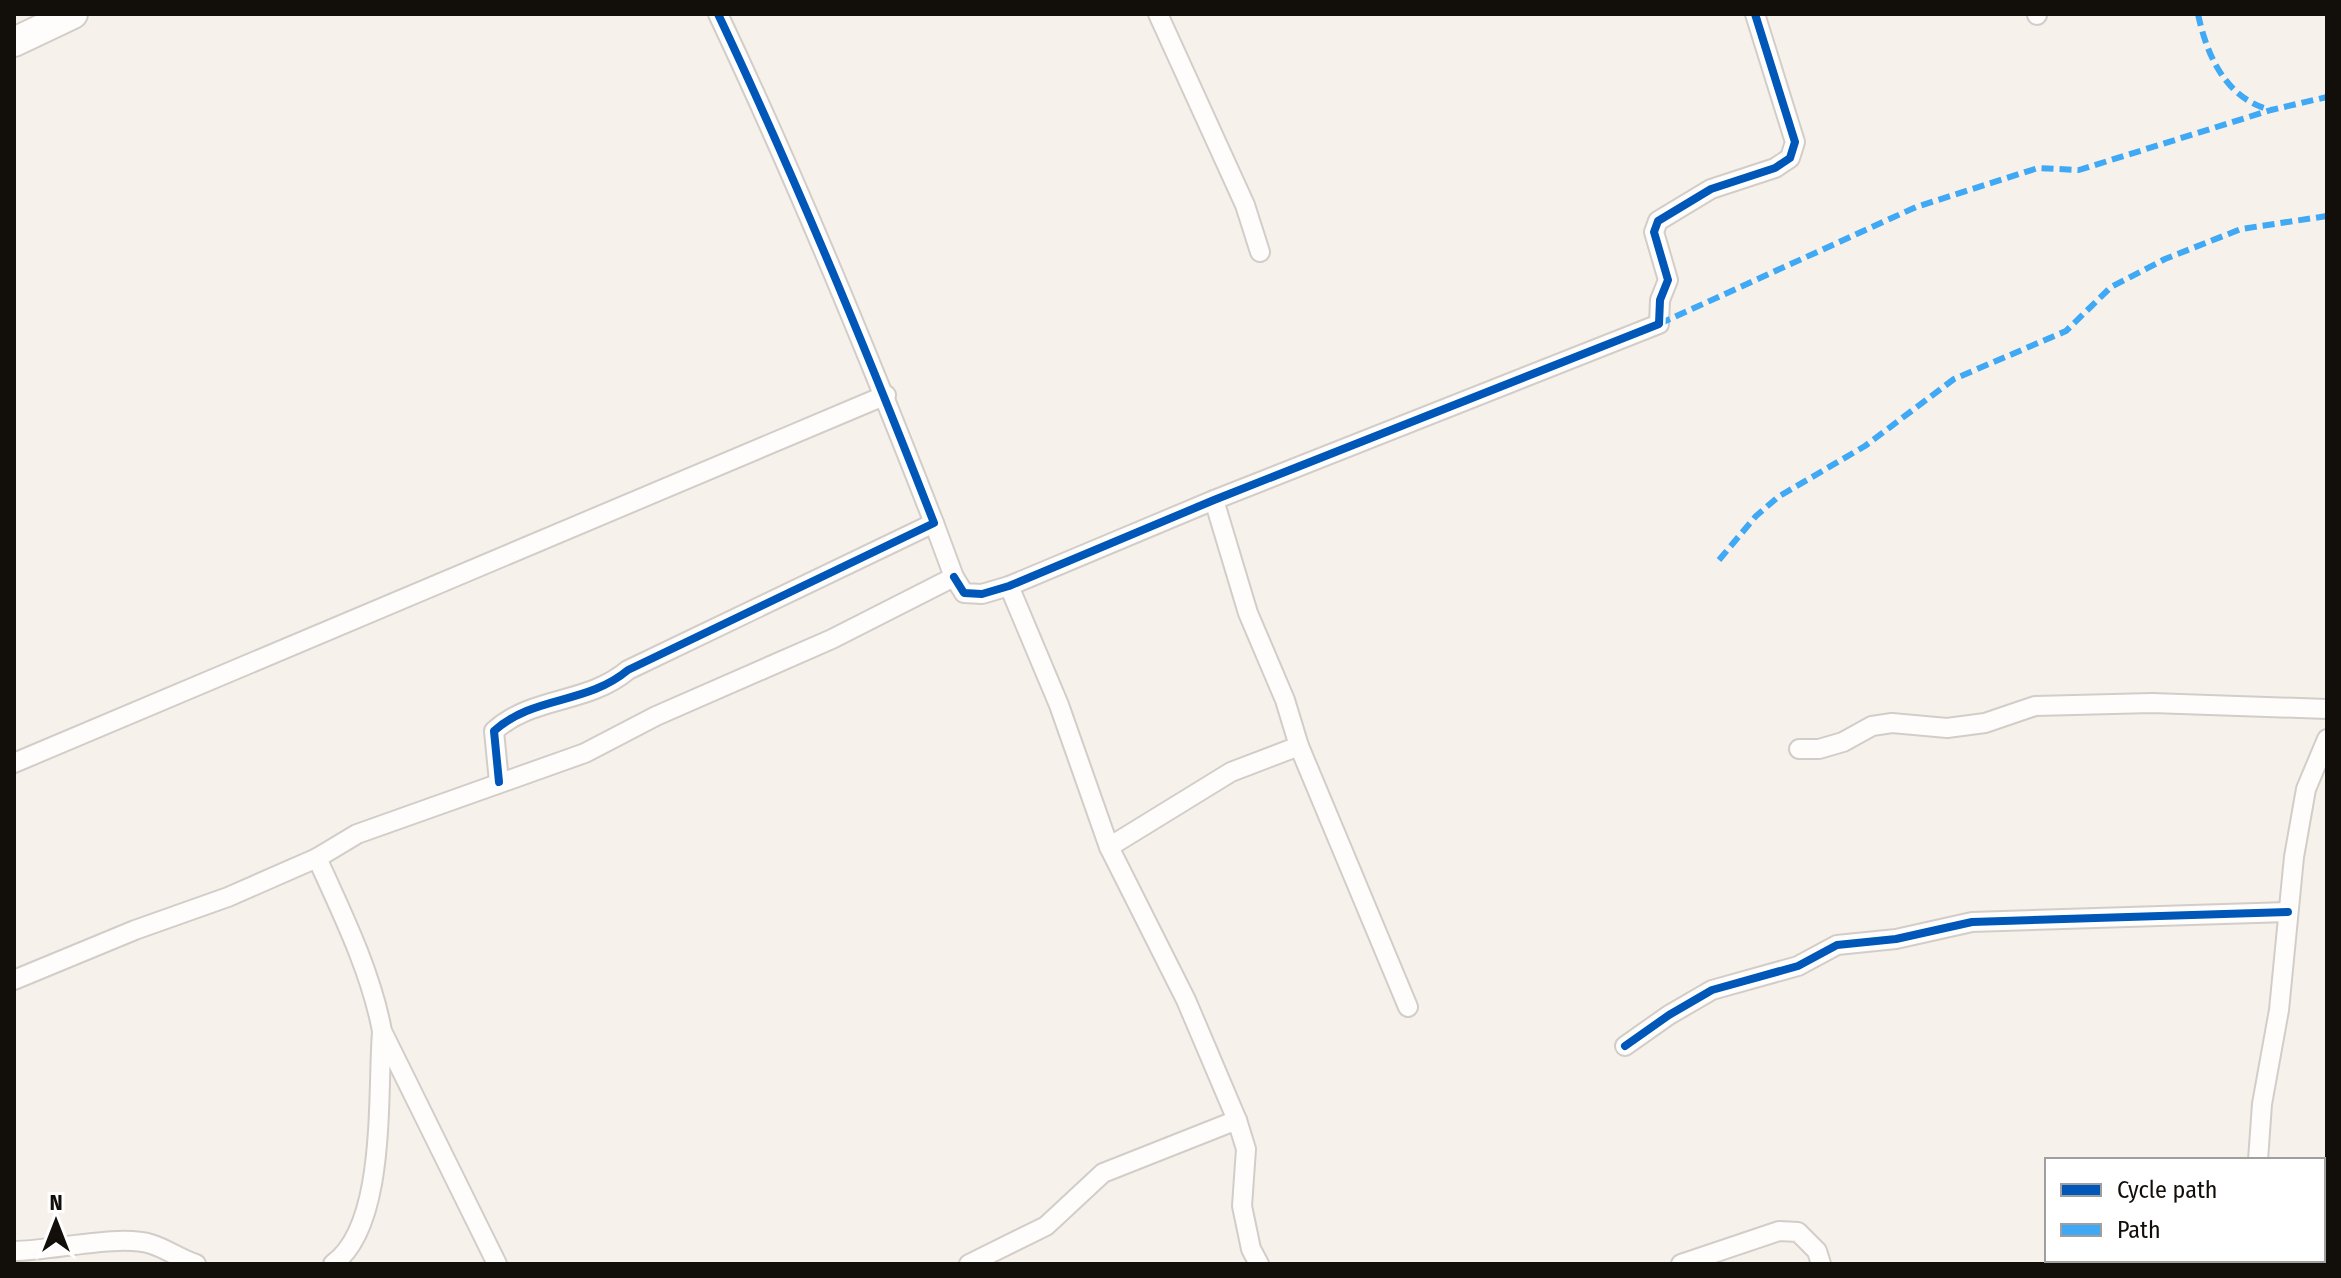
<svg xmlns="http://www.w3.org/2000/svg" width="2341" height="1278" viewBox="0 0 2341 1278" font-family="'Fira Sans Condensed',sans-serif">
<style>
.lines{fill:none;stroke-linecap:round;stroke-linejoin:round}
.minor-casing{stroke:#d2cdc8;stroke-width:22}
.trunk-casing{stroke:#d2cdc8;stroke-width:32}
.minor{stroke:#fefdfc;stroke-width:18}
.trunk{stroke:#fefdfc;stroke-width:28}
.quiet{stroke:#3fa9f5;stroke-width:6;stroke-dasharray:12 6;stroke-linecap:butt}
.cycleway-casing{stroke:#fff;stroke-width:13}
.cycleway{stroke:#0057b8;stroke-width:8}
</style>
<rect width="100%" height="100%" fill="#f7f1eb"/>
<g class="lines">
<!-- minor casing -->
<g class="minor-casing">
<g id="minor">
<path d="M1158,14L1245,205L1260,252"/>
<path d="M2037,14V15"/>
<path d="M1214,500L1248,613L1285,700L1299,746L1408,1007"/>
<path d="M954,577L964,593L982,594L1009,586L1214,500L1659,324L1660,300L1668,280L1654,232L1658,221L1711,189L1775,168L1790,158L1795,142L1755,14"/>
<path d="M1009,586L1059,705L1109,847"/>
<path d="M1799,749H1819L1843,742L1872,726L1892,723L1947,728L1985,723L2035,706L2152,703L2327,709"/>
<path d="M14,763L886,395"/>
<path d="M499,782L494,731C534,695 586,705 628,670L934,523C867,351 797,181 718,14"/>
<path d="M317,858C342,913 371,972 382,1031L497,1264"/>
<path d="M14,980L135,930L228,897L317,858L357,834L585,753L656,716L832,639L954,577L934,523"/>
<path d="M1625,1046L1669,1015L1712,990L1798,966L1837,945L1896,939L1972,922L2288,912"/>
<path d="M2258,1160L2262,1104L2279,1010L2294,857L2306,789L2327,739"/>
<path d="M14,1251C51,1251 119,1234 151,1244C167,1249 180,1259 196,1264"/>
<path d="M2256,1260L2308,1264"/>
<path d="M333,1264C387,1225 377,1093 382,1032"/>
<path d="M969,1264L1046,1226L1103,1173L1237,1120"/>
<path d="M1259,1264L1251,1249L1242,1206L1246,1149L1237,1120L1186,1000L1109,847L1231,772L1299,746"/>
<path d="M1681,1264L1779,1231L1798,1232L1817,1251L1821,1264"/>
</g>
</g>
<!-- trunk casing -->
<g class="trunk-casing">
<path id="trunk" d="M14,42L73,14"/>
</g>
<!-- minor -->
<use href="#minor" class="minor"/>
<!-- trunk -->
<use href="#trunk" class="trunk"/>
<!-- quiet -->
<g class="quiet">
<path d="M2198,14C2207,56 2226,99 2271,110"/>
<path d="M1659,324L1916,207L2038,168L2079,170L2271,110L2327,97"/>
<path d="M1719,560L1756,516L1778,497L1865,446L1954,379L2066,331L2111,287L2165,259L2241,229L2327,216"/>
</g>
<!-- cycleway casing -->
<g class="cycleway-casing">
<g id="cycleway">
<path d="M954,577L964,593L982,594L1009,586L1214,500L1659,324L1660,300L1668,280L1654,232L1658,221L1711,189L1775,168L1790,158L1795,142L1755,14"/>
<path d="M499,782L494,731C534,695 586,705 628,670L934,523C867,351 797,181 718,14"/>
<path d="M1625,1046L1669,1015L1712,990L1798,966L1837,945L1896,939L1972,922L2288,912"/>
</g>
</g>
<!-- cycleway -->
<use href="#cycleway" class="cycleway"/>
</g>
<!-- border -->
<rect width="2341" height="1278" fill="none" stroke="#120e0a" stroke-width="32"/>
<!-- legend -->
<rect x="2045" y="1158" width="280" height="104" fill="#ffffff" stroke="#a09f9d" stroke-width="2"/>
<rect x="2061" y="1184" width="40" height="12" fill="#0057b8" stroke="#a09f9d" stroke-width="2"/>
<text x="2117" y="1198" font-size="24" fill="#120e0a">Cycle path</text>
<rect x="2061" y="1224" width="40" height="12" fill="#3fa9f5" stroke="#a09f9d" stroke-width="2"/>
<text x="2117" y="1238" font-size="24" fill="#120e0a">Path</text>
<!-- north arrow -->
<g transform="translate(56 1222)" stroke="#ffffff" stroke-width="6" paint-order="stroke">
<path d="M0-6L14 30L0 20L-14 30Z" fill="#120e0a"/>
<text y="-12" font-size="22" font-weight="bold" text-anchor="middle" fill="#120e0a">N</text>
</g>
</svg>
